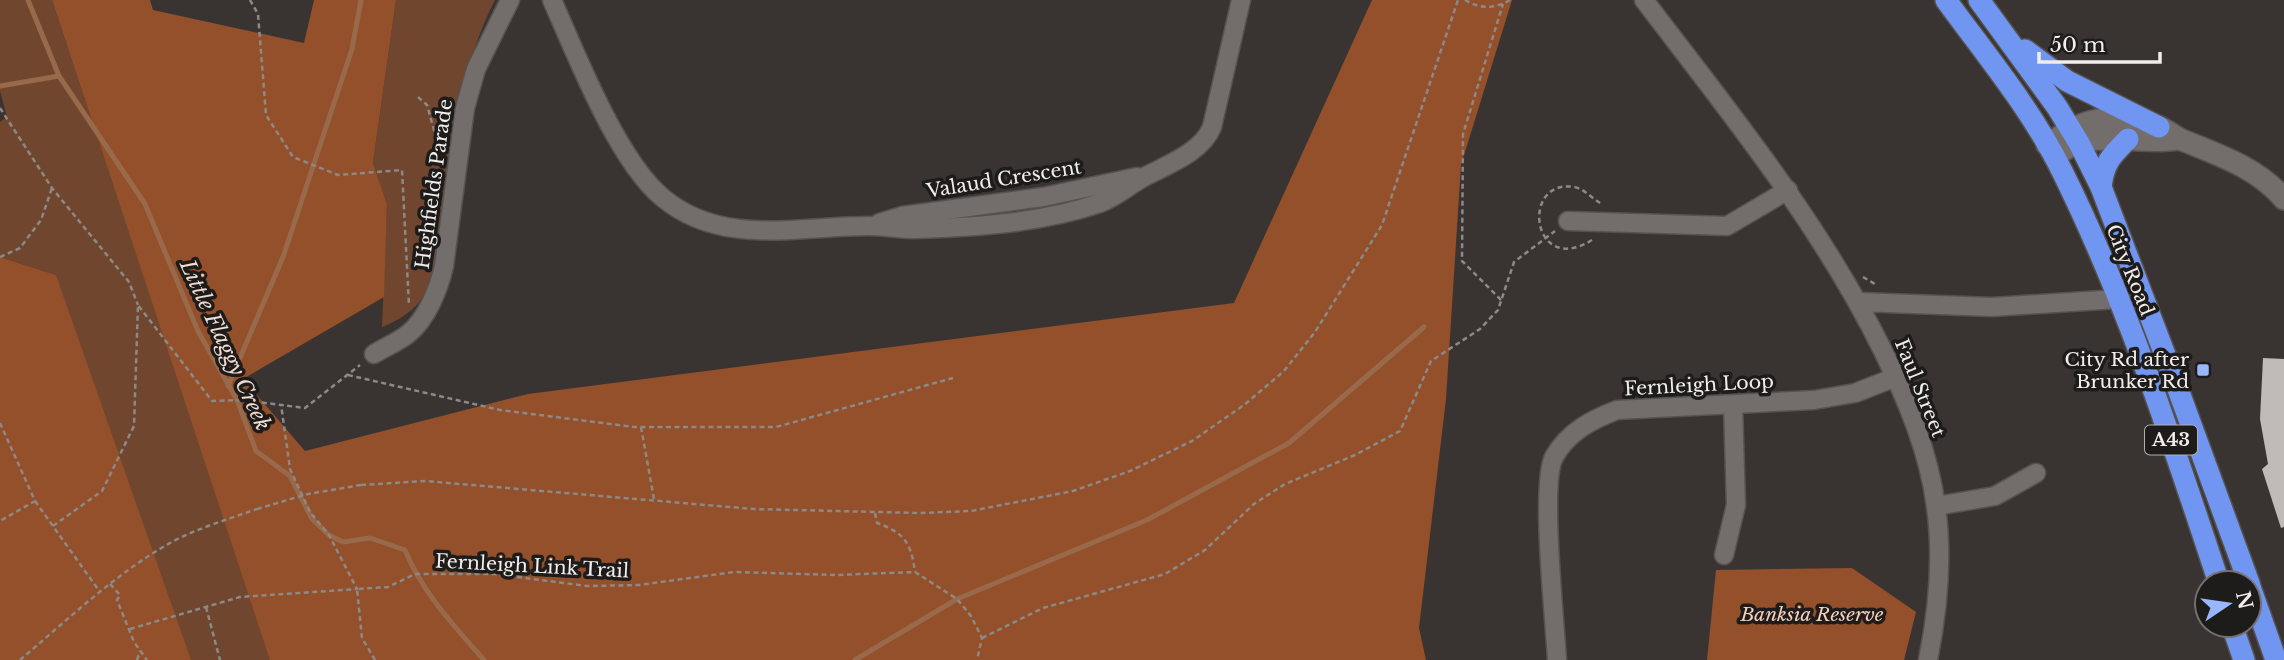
<svg xmlns="http://www.w3.org/2000/svg" width="2284" height="660" viewBox="0 0 2284 660" font-family="'Libre Baskerville',serif">
<style>
.green{fill:#70462f}
.forest{fill:#93502a}
.lines{fill:none;stroke-linecap:round;stroke-linejoin:round}
.stream{stroke:#986a4b;stroke-width:5}
.building{fill:#c0bab8}
.street-casing{stroke:#565250;stroke-width:21}
.secondary-casing{stroke:#565250;stroke-width:24}
.highway-casing{stroke:#565250;stroke-width:24}
.path{stroke:#8d8987;stroke-width:2.5;stroke-dasharray:5 3.5;stroke-linecap:butt}
.street{stroke:#736e6b;stroke-width:18}
.secondary{stroke:#736e6b;stroke-width:21}
.highway{stroke:#7096f1;stroke-width:21}
.path-bridge{stroke:#8d8987;stroke-width:2.5;stroke-dasharray:5 3.5;stroke-linecap:butt}
.poi-dot{fill:#97b6fd;stroke:#1e1c1b;stroke-width:2.5}
.labels{text-anchor:middle;dominant-baseline:central;stroke-width:7;stroke-linejoin:round;paint-order:stroke}
.shield{fill:#1e1c1b;stroke:#b1aead;stroke-width:2}
.shield-label{font-size:18px;font-weight:bold;fill:#f0edeb}
.street-label{font-size:19px;fill:#f0edeb;stroke:#1e1c1b}
.poi-label{font-size:19px;fill:#f0edeb;stroke:#1e1c1b;text-anchor:end}
.park-label{font-size:19px;font-style:italic;fill:#f8cfbb;stroke:#1e1c1b}
.water-label{font-size:21px;font-style:italic;fill:#f0dbd1;stroke:#1e1c1b}
</style>
<rect width="100%" height="100%" fill="#393432"/>
<!-- green -->
<g class="green">
<path d="M0,0H52L237,559L331,660H77L56,275L0,257V122L7,117L0,91Z"/>
<path d="M396,0H495C461,65 455,136 445,208C442,229 442,253 436,272C427,300 408,317 382,327L387,204L373,163Z"/>
</g>
<!-- forest -->
<g class="forest">
<path d="M52,0H150L153,10L304,43L314,0H396L373,163L387,204L384,297L243,379L305,451L528,394L1234,303L1372,0H1512L1461,165L1446,399L1419,628L1426,660H270Z"/>
<path d="M0,257L56,275L191,660H0Z"/>
<path d="M1852,568L1916,612L1904,660H1707L1716,570Z"/>
</g>
<g class="lines">
<!-- stream -->
<g class="stream">
<path d="M28,0L59,76L145,204L198,331L237,400L256,451L290,476L312,519L329,535L343,542L370,538L405,550C422,592 454,626 484,660"/>
<path d="M0,86L59,76"/>
<path d="M228,386L283,257L352,49L361,0"/>
<path d="M855,660L957,599L1147,520L1289,443L1424,327"/>
</g>
</g>
<!-- building -->
<path class="building" d="M2263,358L2284,359V527L2281,528L2262,469L2268,464L2260,419Z"/>
<g class="lines">
<!-- street casing -->
<g class="street-casing">
<g id="street">
<path d="M552,0C577,56 617,160 663,198C722,247 799,226 868,226C884,226 900,229 916,229C978,227 1041,223 1100,203C1118,197 1132,182 1150,174C1172,163 1202,151 1212,127L1241,0"/>
<path d="M1644,0C1730,113 1820,223 1883,351C1907,400 1929,452 1936,507C1943,557 1938,610 1928,660"/>
<path d="M1568,221L1727,226L1788,190"/>
<path d="M879,223L902,216L1043,197L1137,177"/>
<path d="M1859,302L1992,307L2118,299"/>
<path d="M374,354C385,347 398,342 408,334C427,319 439,288 444,266L465,108L476,69L510,0"/>
<path d="M1936,506L1995,496L2036,473"/>
<path d="M1724,555L1736,505L1733,405"/>
<path d="M1557,660C1555,623 1540,483 1554,457C1568,432 1591,420 1617,410L1814,400L1855,393L1896,377"/>
</g>
</g>
<!-- secondary casing -->
<g class="secondary-casing">
<g id="secondary">
<path d="M2047,145C2066,132 2082,121 2105,119C2122,117 2143,121 2159,127C2167,130 2174,136 2182,140C2219,155 2258,168 2284,199"/>
<path d="M2054,156C2062,152 2070,145 2079,143C2109,133 2147,145 2179,139"/>
</g>
</g>
<!-- highway casing -->
<g class="highway-casing">
<g id="highway">
<path d="M1946,0C1986,55 2032,110 2062,171C2127,302 2173,444 2219,583"/>
<path d="M1979,0L2057,107L2079,143L2101,187L2175,381L2249,583"/>
<path d="M2025,50L2067,81L2159,127"/>
<path d="M2101,187C2104,162 2111,156 2128,139"/>
<path d="M2249,584L2276,660"/>
<path d="M2232,625L2244,660"/>
</g>
</g>
<!-- path -->
<g class="path">
<path d="M250,0L258,14L266,115L293,157L338,175L402,170L409,306"/>
<path d="M1465,0C1480,9 1495,9 1510,0"/>
<path d="M418,97L427,105L434,130L444,145"/>
<path d="M0,108L52,188L129,282L138,305"/>
<path d="M1592,240C1531,278 1520,178 1574,187C1585,189 1592,199 1602,204"/>
<path d="M0,257L20,248L41,220L52,188"/>
<path d="M1863,277L1875,284"/>
<path d="M1501,300L1462,261L1463,134L1503,4"/>
<path d="M348,375L500,410L634,427H776L953,378"/>
<path d="M0,423L35,501L0,521"/>
<path d="M641,427L654,499"/>
<path d="M361,485L425,481L753,509L920,513L971,511L1073,491L1130,471L1192,441L1244,405L1284,371L1315,332L1382,225L1458,0"/>
<path d="M35,501L100,592"/>
<path d="M875,513L877,523C905,533 911,543 915,572"/>
<path d="M53,526L102,491L134,426L138,305L212,401L242,400L305,408L360,365"/>
<path d="M110,584L120,595L117,600L134,642L147,660"/>
<path d="M206,607L220,660"/>
<path d="M130,629L240,597L357,589L329,535L310,512L290,469L281,404"/>
<path d="M982,638L1043,608L1165,574L1205,550L1254,504L1285,484L1355,455L1400,431L1431,361L1480,329L1498,310L1514,262L1555,231"/>
<path d="M20,660C66,621 111,578 163,547C191,530 226,520 257,509"/>
<path d="M137,660L140,651"/>
<path d="M375,660L362,638L357,589L388,587L415,574H494L587,586L639,585L734,572L836,575L915,572L957,599L971,616L982,638L977,660"/>
</g>
<!-- street -->
<use href="#street" class="street"/>
<!-- secondary -->
<use href="#secondary" class="secondary"/>
<!-- highway -->
<use href="#highway" class="highway"/>
<!-- path-bridge -->
<path class="path-bridge" d="M257,509L308,494L361,485"/>
</g>
<!-- markers -->
<rect class="poi-dot" x="2196" y="363" width="14" height="14" rx="3.5"/>
<g class="labels">
<!-- shield labels -->
<rect class="shield" x="2145" y="425.5" width="52" height="29" rx="5"/>
<g class="shield-label">
<text x="2171" y="440">A43</text>
</g>
<!-- street labels -->
<g class="street-label">
<text transform="translate(1004 179) rotate(-9)">Valaud Crescent</text>
<text transform="translate(434 184) rotate(-82)">Highfields Parade</text>
<text transform="translate(2130 270) rotate(68)">City Road</text>
<text transform="translate(1699 385) rotate(-3)">Fernleigh Loop</text>
<text transform="translate(1920 388) rotate(68)">Faul Street</text>
<text transform="translate(532 566) rotate(3)">Fernleigh Link Trail</text>
</g>
<!-- poi labels -->
<g class="poi-label">
<text x="2189" y="359">City Rd after<tspan x="2189" dy="22">Brunker Rd</tspan></text>
</g>
<!-- park labels -->
<g class="park-label">
<text x="1812" y="614">Banksia Reserve</text>
</g>
<!-- water labels -->
<g class="water-label">
<text transform="translate(225 345) rotate(65)">Little Flaggy Creek</text>
</g>
</g>
<!-- north arrow -->
<g transform="translate(2228 604) rotate(77)"><circle r="33" fill="#1e1c1b" stroke="#72706e" stroke-width="2"/>
<path d="M0-5L12 26L0 18L-12 26Z" fill="#97b6fd"/>
<text y="-10" font-size="19" font-weight="bold" text-anchor="middle" fill="#f0edeb">N</text>
</g>
<!-- scale -->
<path d="M2039 52v10h121v-10" fill="none" stroke="#f0edeb" stroke-width="3.5"/>
<text x="2050" y="52" font-size="21" fill="#f0edeb" stroke="#1e1c1b" stroke-width="5" paint-order="stroke">50 m</text>
</svg>
